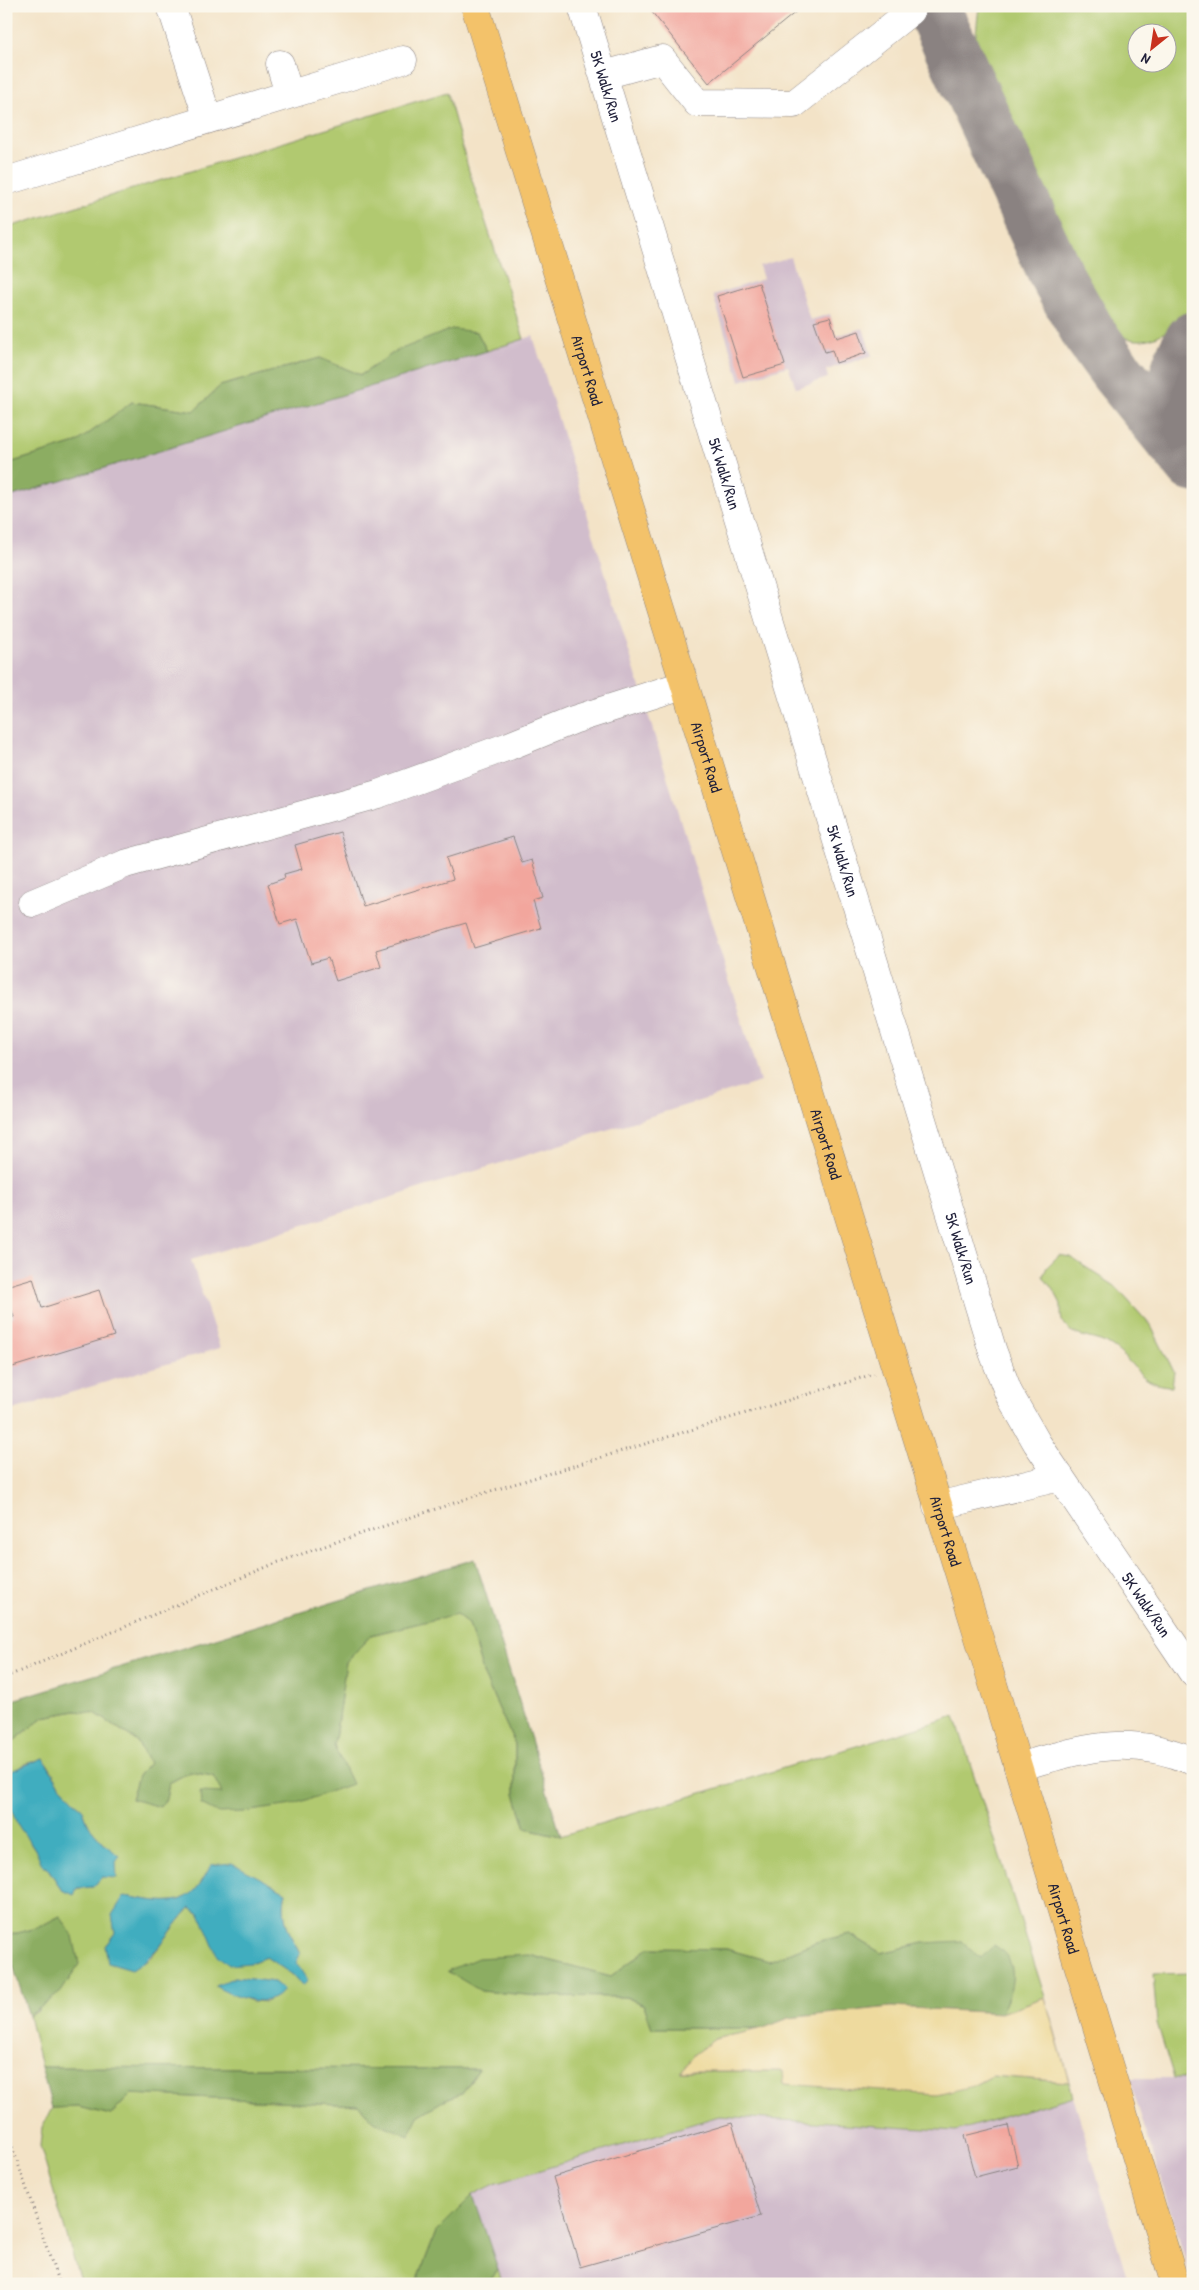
<svg xmlns="http://www.w3.org/2000/svg" width="1199" height="2290" viewBox="0 0 1199 2290" font-family="'Patrick Hand',sans-serif">
<style>
.industrial{fill:#d1bdcc}
.green{fill:#b1c96f;stroke:#6a7655;fill-rule:evenodd}
.forest{fill:#8cad62;stroke:#57684e}
.sand{fill:#eeda9e;stroke:#887e6c}
.water{fill:#41adbf;stroke:#32687d}
.lines{fill:none;stroke-linecap:round;stroke-linejoin:round}
.taxiway{stroke:#8a8281;stroke-width:55}
.building{fill:#f2a69d}
.minor-casing{stroke:#8a8281;stroke-width:29}
.major-casing{stroke:#8a8281;stroke-width:29}
.path{stroke:#8a8281;stroke-width:3;stroke-dasharray:1 4;stroke-linecap:butt}
.minor{stroke:#fff;stroke-width:28}
.major{stroke:#f3c26a;stroke-width:28}
.labels{text-anchor:middle;dominant-baseline:central;stroke-width:4;stroke-linejoin:round;paint-order:stroke}
.street-label{font-size:16px;fill:#22223b;stroke:#fbf7ec}
</style>
<rect width="100%" height="100%" fill="#fbf7ec"/>
<filter id="ink" filterUnits="userSpaceOnUse"><feTurbulence type="fractalNoise" baseFrequency=".02" numOctaves="2"/><feDisplacementMap in="SourceGraphic" scale="10" xChannelSelector="R" yChannelSelector="G"/><feConvolveMatrix kernelMatrix="1 2 1 2 8 2 1 2 1" color-interpolation-filters="sRGB"/></filter>
<filter id="wash" filterUnits="userSpaceOnUse"><feTurbulence type="fractalNoise" baseFrequency=".0096" numOctaves="4" result="noise"/><feDisplacementMap in="SourceGraphic" scale="20" xChannelSelector="R" yChannelSelector="G"/><feGaussianBlur stdDeviation="1.12" result="paint"/><feColorMatrix in="noise" values="0 0 0 0 0 0 0 0 0 0 0 0 0 0 0 0 0 1.4 0 .05"/><feComposite in="paint" operator="in"/></filter>
<g filter="url(#wash)">
<rect width="100%" height="100%" fill="#f3e3c7"/>
<!-- industrial -->
<g class="industrial">
<path d="M790,257L810,320L830,314L836,336L863,328L872,356L826,370L828,378L796,388L788,366L740,381L713,295L763,279L759,266Z"/>
<path d="M533,336L760,1082L191,1260L220,1348L6,1412V498Z"/>
<path d="M1129,2078H1193V2284Z"/>
<path d="M1073,2096L1129,2284H503L473,2195L497,2183L719,2116L956,2131Z"/>
</g>
<!-- green -->
<g class="green">
<path d="M979,6H1193V311C1174,325 1156,345 1130,339C1120,337 1111,331 1105,323C1081,292 1066,254 1049,219C1028,172 1006,125 984,79L985,77L975,43ZM1136,32H1166V62H1136Z"/>
<path d="M447,92L469,171L524,339L487,351L477,332L396,351L361,375L320,358L220,386L194,411L132,402L76,443L6,464V228Z"/>
<path d="M1059,1255L1070,1257L1115,1286L1151,1326L1174,1372L1172,1386C1139,1386 1137,1363 1111,1346C1098,1337 1077,1339 1066,1327C1058,1319 1063,1310 1060,1302C1056,1293 1048,1284 1043,1276L1047,1267Z"/>
<path d="M456,1614L469,1624L484,1676L515,1744V1794L526,1828L560,1836L955,1716L1045,1997L1001,2013L1009,1995L981,1959L924,1943L881,1953L850,1934L816,1942L769,1961L726,1949L649,1948L611,1976L529,1955L481,1991L539,1996L625,1997L644,2005L652,2028H764L715,2039L681,2071H784V2084L973,2086L992,2076L1069,2082L1073,2096L956,2131L719,2116L497,2183L473,2195L436,2232L416,2284H81L40,2146L42,2127L52,2108L79,2107L111,2115L131,2094L359,2105L374,2121L418,2116L446,2099L462,2093L479,2069L41,2067L29,2016L38,2011L60,1916L37,1928L6,1936V1792L16,1821L62,1890L93,1887L119,1856L105,1845L89,1826L83,1810L60,1785L44,1758L25,1764L6,1775V1747L44,1717L75,1711L95,1713L136,1740L149,1763L138,1776L131,1799H166L169,1783L190,1772L213,1776L223,1793L201,1804L351,1784L334,1746L346,1662L371,1635ZM211,1865L261,1879L286,1892C280,1917 289,1932 300,1954L296,1963L302,1986L293,1975L266,1957L250,1963L200,1914L190,1908C174,1925 162,1946 146,1962L105,1946L115,1933L124,1896C148,1899 180,1910 197,1888C203,1881 207,1873 211,1865ZM234,1977L274,1982L283,1989L266,2002L251,2001L218,1988Z"/>
<path d="M1193,1973V2078H1174L1157,2023L1153,1974Z"/>
<path d="M498,2269L503,2284H488Z"/>
</g>
<!-- forest -->
<g class="forest">
<path d="M452,329L477,332L487,351L6,498V464L76,443L132,402L194,411L220,386L320,358L361,375L396,351Z"/>
<path d="M475,1559L561,1836L526,1828L515,1794V1744L484,1676L469,1624L456,1614L371,1635L346,1662L334,1746L352,1784L292,1805L244,1812L219,1813L201,1804L200,1792L222,1793L213,1776L190,1772L169,1783L166,1799L160,1807L131,1799L138,1776L149,1763L136,1740L95,1713L75,1711L44,1717L6,1747V1702Z"/>
<path d="M60,1916L73,1936L79,1964L61,1992L29,2016L6,1943V1936L37,1928Z"/>
<path d="M850,1934L881,1953L924,1943L962,1941L981,1958L994,1945C1022,1962 1013,1988 1001,2013L891,2007L789,2018L764,2028H652L644,2005L626,1997L539,1996L481,1991L447,1971L478,1958L529,1955L611,1976L649,1948L726,1949L769,1961L816,1942Z"/>
<path d="M41,2067L479,2069L462,2093L446,2099L418,2116L409,2136L374,2121L359,2105L131,2094L111,2115L79,2107L52,2108Z"/>
<path d="M473,2195L498,2269L488,2284H416L436,2232Z"/>
</g>
<!-- sand -->
<path class="sand" d="M1045,1997L1069,2082L992,2076L973,2086L937,2095L784,2084L783,2071H681L694,2054L715,2039L764,2028L789,2018L891,2007L1001,2013Z"/>
<!-- water -->
<g class="water">
<path d="M43,1758L60,1785L83,1810L89,1826L105,1845L120,1856L116,1862L117,1878L102,1877L93,1887L77,1888L74,1895L62,1890L47,1867H44C40,1862 40,1859 37,1853C32,1842 21,1832 16,1821C11,1809 0,1783 9,1772Z"/>
<path d="M232,1863L286,1892C280,1915 289,1933 300,1954L296,1963L308,1981L302,1986L293,1975L266,1957L250,1963L229,1965L217,1955L200,1914L190,1908C170,1929 158,1955 132,1970L108,1963L105,1946L115,1933L112,1915L124,1896C148,1899 180,1910 197,1888C203,1881 207,1872 211,1865Z"/>
<path d="M235,1977L274,1982L283,1989C272,2012 231,1996 215,1986Z"/>
</g>
<g class="lines">
<!-- taxiway -->
<g class="taxiway">
<path d="M932,6L1058,279L1090,335L1116,371L1193,465"/>
<path d="M1185,454C1169,416 1169,375 1193,339"/>
</g>
</g>
<g id="blocks">
<!-- building -->
<g class="building">
<path d="M647,6H803L709,83Z"/>
<path d="M759,283L785,365L743,377L717,296Z"/>
<path d="M830,317L837,338L859,331L866,353L836,363L832,350L825,352L814,321Z"/>
<path d="M340,832L363,906L453,879L446,858L513,837L522,863L532,860L543,898L533,901L541,928L474,948L466,923L376,950L381,967L336,981L328,958L311,963L297,919L280,924L268,884L285,878L284,874L302,869L295,845Z"/>
<path d="M33,1278L42,1308L99,1290L114,1336L6,1369V1319L14,1317L6,1294V1286Z"/>
<path d="M732,2123L761,2216L580,2267L553,2177Z"/>
<path d="M1008,2125L1018,2166L975,2177L964,2136Z"/>
</g>
</g>
</g>
<g filter="url(#ink)">
<use href="#blocks" fill-opacity="0" stroke="#8a8281" stroke-width="1"/>
<g class="lines">
<!-- minor casing -->
<g class="minor-casing">
<g id="minor">
<path d="M171,6L208,119"/>
<path id="s1" d="M582,6L993,1352L1009,1394L1037,1443L1193,1673"/>
<path d="M280,64L289,94"/>
<path d="M604,75L662,59L697,103L794,104L911,11"/>
<path d="M6,181L403,60"/>
<path d="M33,903L125,864L378,794L509,746L573,720L683,685"/>
<path d="M937,1506L1060,1477"/>
<path d="M1018,1767C1084,1749 1126,1733 1193,1761"/>
</g>
</g>
<!-- major casing -->
<g class="major-casing">
<g id="major">
<path id="s2" d="M475,6L976,1628L1175,2284"/>
</g>
</g>
<!-- path -->
<g class="path">
<path d="M6,1677L276,1563L339,1541L478,1495L874,1374"/>
<path d="M6,2128L59,2284"/>
</g>
<!-- minor -->
<use href="#minor" class="minor"/>
<!-- major -->
<use href="#major" class="major"/>
</g>
</g>
<g class="labels">
<!-- street labels -->
<g class="street-label">
<text stroke="none"><textPath href="#s1" startOffset="84">5K Walk/Run</textPath></text>
<text stroke="none"><textPath href="#s2" startOffset="381">Airport Road</textPath></text>
<text stroke="none"><textPath href="#s1" startOffset="489">5K Walk/Run</textPath></text>
<text stroke="none"><textPath href="#s2" startOffset="786">Airport Road</textPath></text>
<text stroke="none"><textPath href="#s1" startOffset="894">5K Walk/Run</textPath></text>
<text stroke="none"><textPath href="#s2" startOffset="1191">Airport Road</textPath></text>
<text stroke="none"><textPath href="#s1" startOffset="1299">5K Walk/Run</textPath></text>
<text stroke="none"><textPath href="#s2" startOffset="1596">Airport Road</textPath></text>
<text stroke="none"><textPath href="#s1" startOffset="1704">5K Walk/Run</textPath></text>
<text stroke="none"><textPath href="#s2" startOffset="2001">Airport Road</textPath></text>
</g>
</g>
<!-- margin -->
<rect width="1199" height="2290" fill="none" stroke="#fbf7ec" stroke-width="25"/>
<!-- north arrow -->
<g transform="translate(1152 48) rotate(210)"><circle r="24" fill="#fbf7ec" stroke="#a4a2a5"/>
<path d="M0-4L9 19L0 12L-9 19Z" fill="#c8321e"/>
<text y="-8" font-size="14" font-weight="bold" text-anchor="middle" fill="#22223b">N</text>
</g>
</svg>
